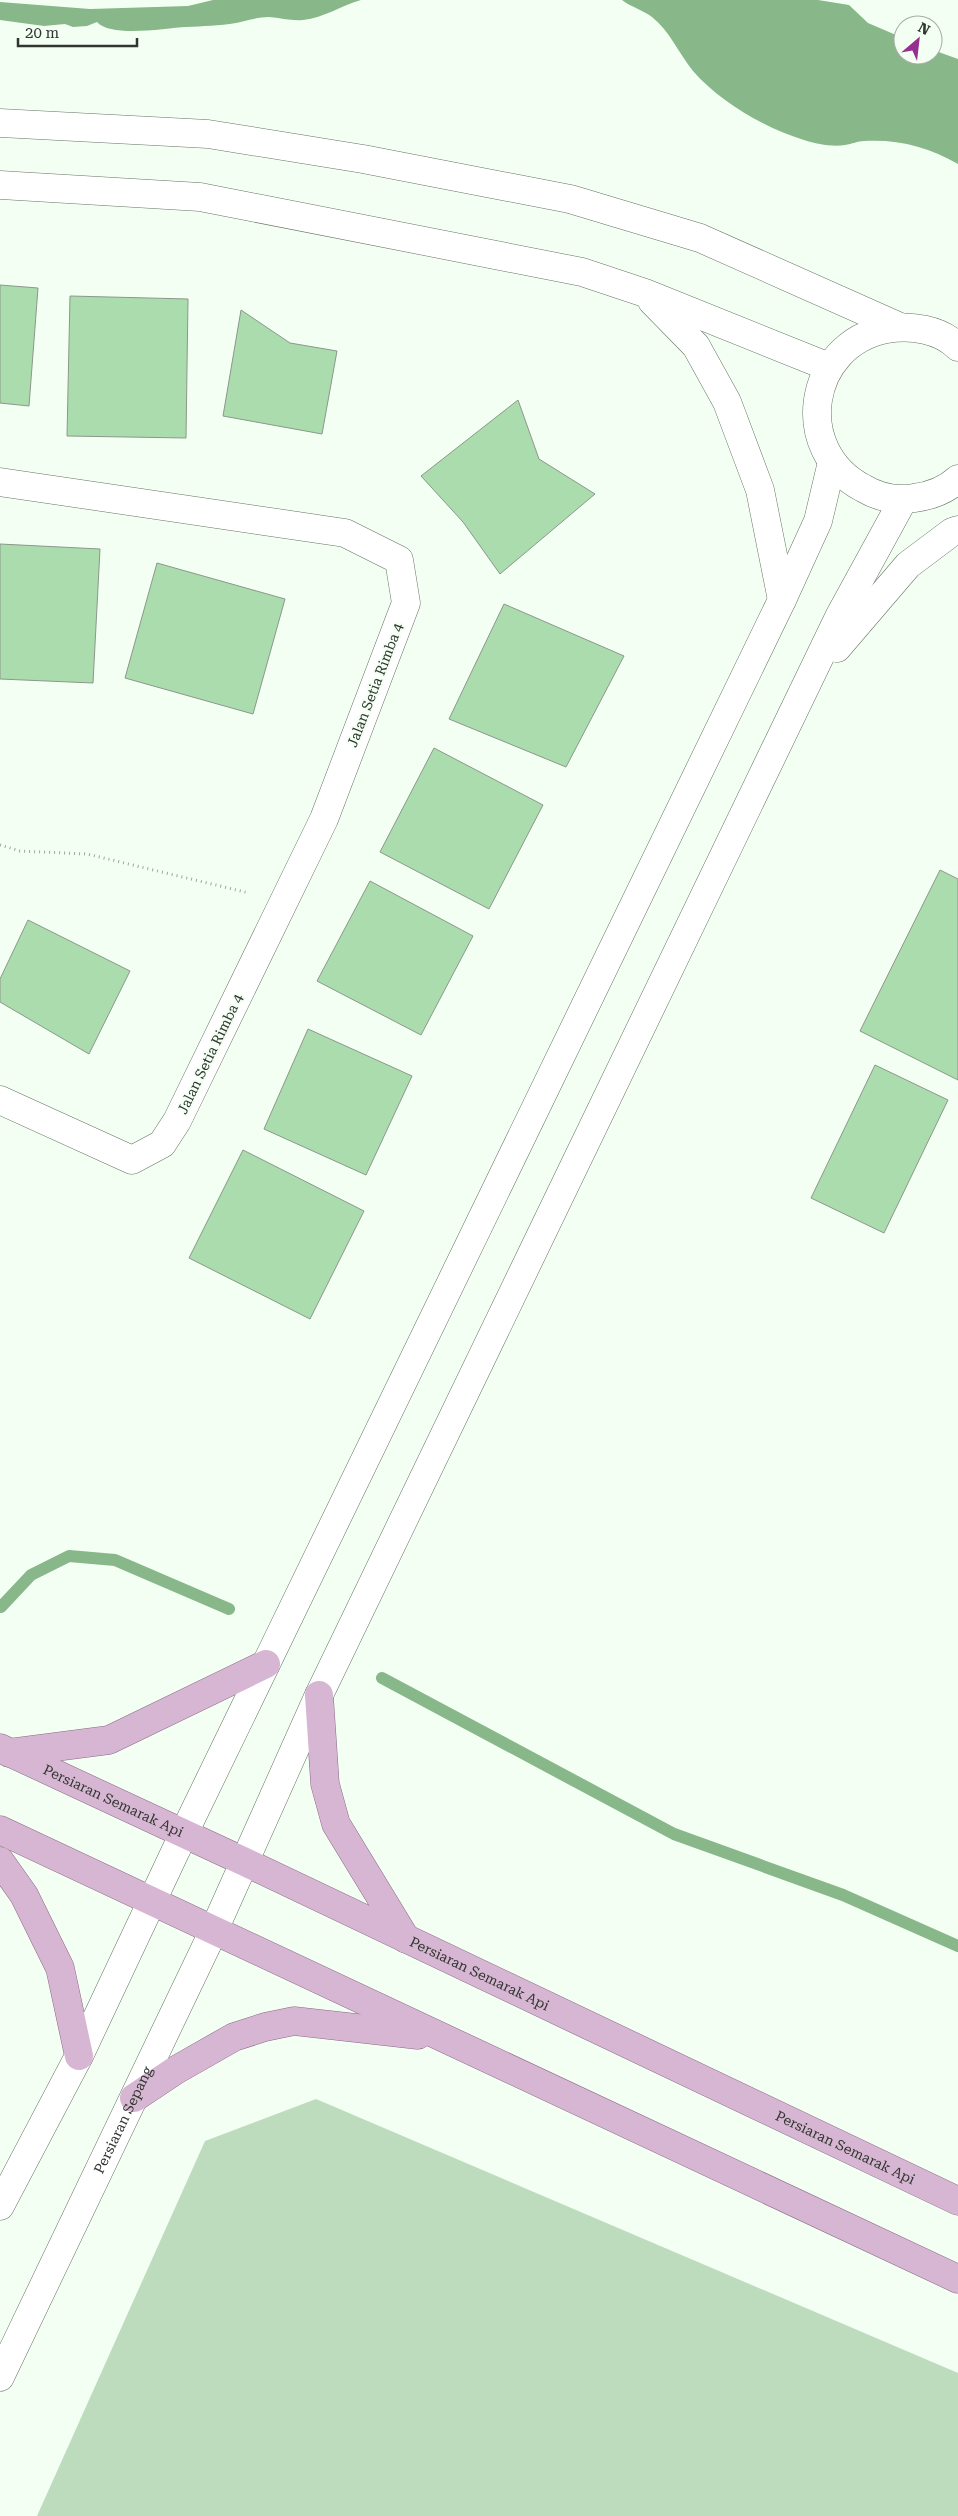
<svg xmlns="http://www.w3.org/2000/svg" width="958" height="2516" viewBox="0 0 958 2516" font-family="'Roboto Serif',serif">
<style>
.green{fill:#bddcbe}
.water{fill:#88b78a}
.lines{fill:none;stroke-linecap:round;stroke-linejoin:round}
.stream{stroke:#88b78a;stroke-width:12}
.building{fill:#abdcad;stroke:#8b988b}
.minor-casing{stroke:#667366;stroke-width:29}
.major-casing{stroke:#8b6987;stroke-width:29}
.path{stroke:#9ea79e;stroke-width:3;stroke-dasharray:1 4;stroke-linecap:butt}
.minor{stroke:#fff;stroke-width:28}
.major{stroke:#d7b6d3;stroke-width:28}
.labels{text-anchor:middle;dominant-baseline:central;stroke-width:4;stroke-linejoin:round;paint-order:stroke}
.street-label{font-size:14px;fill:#303530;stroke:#f3fff3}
</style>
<rect width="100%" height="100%" fill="#f3fff3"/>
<!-- green -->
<path class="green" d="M316,2099L958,2373V2516H37L205,2141Z"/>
<!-- water -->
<g class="water">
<path d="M213,0H361C342,5 324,18 303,20C291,21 281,18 269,17C258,17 246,21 236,23C219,26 203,26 186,27C166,28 111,38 97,22L87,26L73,27L65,24L44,26L0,20V2L90,9L188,6Z"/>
<path d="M622,0H818L849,5L868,23L903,38V55H933V50L958,59V164C929,147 898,139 864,141C858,141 852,144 845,145C832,147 817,144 804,140C765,128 720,102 693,71C679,54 670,31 652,17C643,10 631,7 622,0Z"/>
</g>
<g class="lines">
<!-- stream -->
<g class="stream">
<path d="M1,1607L31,1575L69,1556L115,1560L229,1609"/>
<path d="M382,1678L674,1834L843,1895L958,1946"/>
</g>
</g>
<!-- building -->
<g class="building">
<path d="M0,285L38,288L29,406L0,403Z"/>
<path d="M70,296L188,299L186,438L67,436Z"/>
<path d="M241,310L290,343L337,351L322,434L223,416Z"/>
<path d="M518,400L539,459L595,494L500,574L463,522L421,476Z"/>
<path d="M0,544L100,549L93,683L0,679Z"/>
<path d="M157,563L285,599L253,714L125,678Z"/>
<path d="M504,604L624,656L566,767L449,719Z"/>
<path d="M434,748L543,805L489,909L380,852Z"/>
<path d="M940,870L958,879V1080L860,1031Z"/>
<path d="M370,881L473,936L421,1035L317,981Z"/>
<path d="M28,920L130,971L89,1054L0,1002V979Z"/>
<path d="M308,1029L412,1076L366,1175L264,1129Z"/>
<path d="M875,1065L948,1100L884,1233L811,1198Z"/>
<path d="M243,1150L364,1211L310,1319L189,1258Z"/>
</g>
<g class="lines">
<!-- minor casing -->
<g class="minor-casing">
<g id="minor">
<path d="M0,123L208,134L363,159L570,199L700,238L900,327"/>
<path d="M0,185L200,197L582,272L645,293L829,367"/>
<path d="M652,301L696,346L727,402L760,490L782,600"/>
<path d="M958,347C940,329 911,325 887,329C807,344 791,450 863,488C878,497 896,501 914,498C930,496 946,490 958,479"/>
<path d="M0,482L345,533L399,560L406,603L324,819L177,1121L162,1144L132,1160L0,1100"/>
<path d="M837,648L908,565L952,532L958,530"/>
<path d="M0,2206L79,2056L184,1833L782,600L818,521L832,462"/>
<path id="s1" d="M0,2377L214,1930L319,1695L839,617L903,500"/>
</g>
</g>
<!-- major casing -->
<g class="major-casing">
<g id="major">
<path d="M319,1695L325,1784L336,1824L406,1939"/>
<path id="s2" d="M0,1748L245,1862L958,2201"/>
<path d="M9,1753L109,1740L266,1664"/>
<path d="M0,1830L958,2279"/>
<path d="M0,1861L24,1895L60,1968L79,2056"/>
<path d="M134,2098L176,2070L234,2037L265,2027L294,2021L418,2035"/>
</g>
</g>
<!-- path -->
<path class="path" d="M0,845L20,851L87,854L249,893"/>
<!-- minor -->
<use href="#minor" class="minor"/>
<!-- major -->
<use href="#major" class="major"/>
</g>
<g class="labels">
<!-- street labels -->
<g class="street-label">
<text transform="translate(375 685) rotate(-69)">Jalan Setia Rimba 4</text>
<text transform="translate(210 1054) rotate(-64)">Jalan Setia Rimba 4</text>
<text stroke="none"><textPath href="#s2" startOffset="125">Persiaran Semarak Api</textPath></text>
<text stroke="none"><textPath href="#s2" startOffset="530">Persiaran Semarak Api</textPath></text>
<text stroke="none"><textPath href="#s1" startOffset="285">Persiaran Sepang</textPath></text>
<text stroke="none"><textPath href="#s2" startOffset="935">Persiaran Semarak Api</textPath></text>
</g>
</g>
<!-- north arrow -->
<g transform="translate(918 40) rotate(28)"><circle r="24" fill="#f3fff3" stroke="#a5aea5"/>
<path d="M0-4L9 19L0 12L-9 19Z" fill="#972e92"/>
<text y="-8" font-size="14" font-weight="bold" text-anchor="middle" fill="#303530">N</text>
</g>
<!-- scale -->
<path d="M18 38v8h119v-8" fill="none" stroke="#303530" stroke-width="2.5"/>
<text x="25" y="38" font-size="15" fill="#303530" stroke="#f3fff3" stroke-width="4" paint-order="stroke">20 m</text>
</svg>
